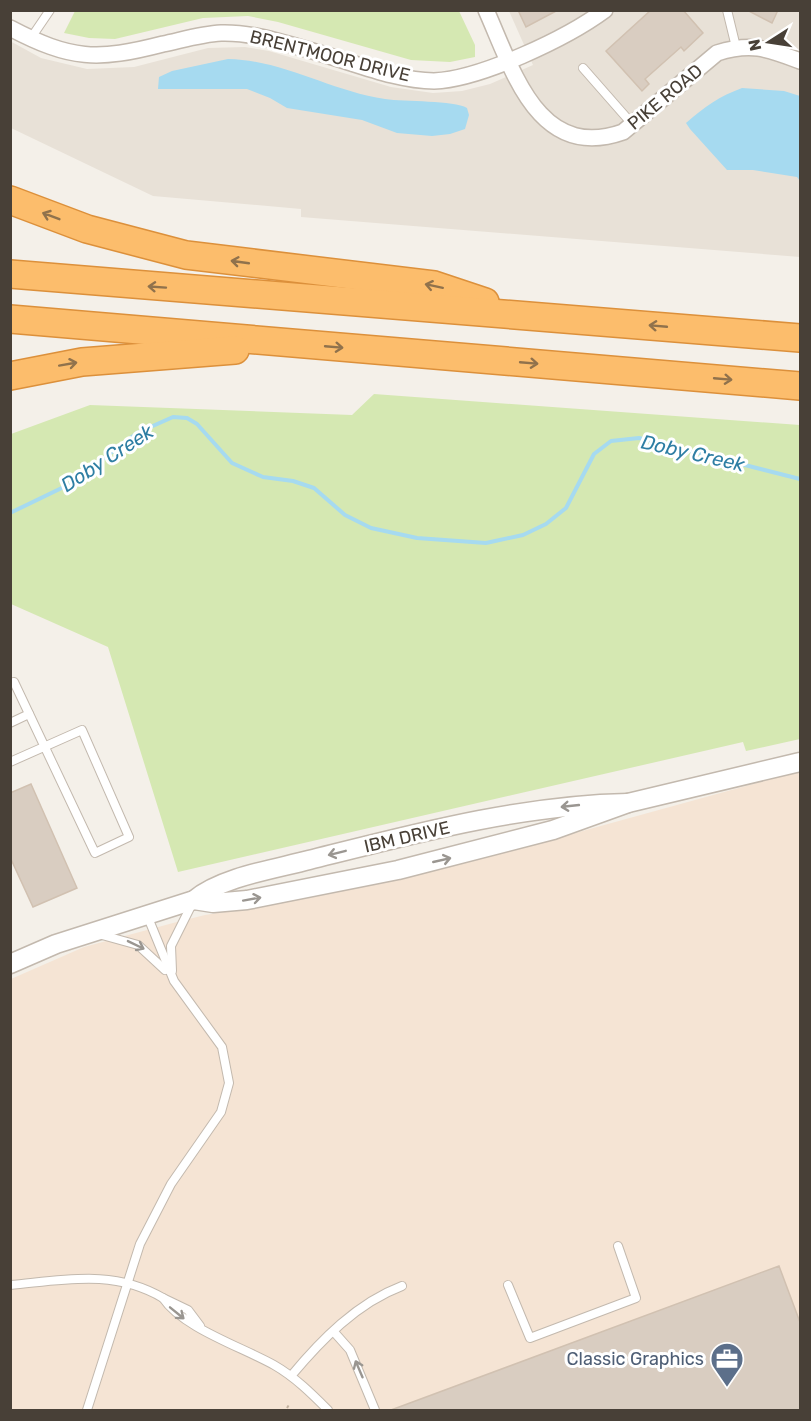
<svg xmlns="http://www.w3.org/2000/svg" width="811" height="1421" viewBox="0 0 811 1421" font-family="Rubik,sans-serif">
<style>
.residential{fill:#e8e1d7}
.commercial{fill:#f5e4d4}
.green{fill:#d5e8b2}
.water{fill:#a6daf0}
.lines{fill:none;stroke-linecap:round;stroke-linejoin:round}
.stream{stroke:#a6daf0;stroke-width:4}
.building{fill:#d9cdc1;stroke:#d1c1b1;stroke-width:1.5}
.service-casing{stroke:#c3b9ae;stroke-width:10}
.minor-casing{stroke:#c3b9ae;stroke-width:18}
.tertiary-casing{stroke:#c3b9ae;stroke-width:21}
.motorway-casing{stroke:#dc903b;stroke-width:30}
.path{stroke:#c1b09d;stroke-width:2;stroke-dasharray:3 3;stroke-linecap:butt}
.service{stroke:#fff;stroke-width:8}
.minor{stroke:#fff;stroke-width:15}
.tertiary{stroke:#fff;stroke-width:18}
.motorway{stroke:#fcbd6c;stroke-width:27}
.oneway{stroke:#90724c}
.oneway2{stroke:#9a9691}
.labels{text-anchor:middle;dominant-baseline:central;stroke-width:6;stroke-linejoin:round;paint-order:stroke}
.street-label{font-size:18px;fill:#484037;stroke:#fff}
.service-label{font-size:18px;fill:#4e5e75;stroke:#fff;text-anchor:end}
.water-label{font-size:20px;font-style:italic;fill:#2e7ea3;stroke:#fff}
</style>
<rect width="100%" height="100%" fill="#f4f0e9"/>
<!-- residential -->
<path class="residential" d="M509,11H800V257L301,217V209L153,196L11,128L10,41L41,58L87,69L134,67L208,48L245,47L269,51L391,87L433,93L462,91L490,84L533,65Z"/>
<!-- commercial -->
<path class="commercial" d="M800,771V1410H11V979L84,947L173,923L205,915L309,898L470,862Z"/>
<!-- green -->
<g class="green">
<path d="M75,11H459L475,45V57L450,62L411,60L278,22L248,16L203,18L115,39L89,38L64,33Z"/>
<path d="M374,394L800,425V739L746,751L743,742L178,872L108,647L11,604V434L90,405L352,415Z"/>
</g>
<!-- water -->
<g class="water">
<path d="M228,59C283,60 330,91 385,99C405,102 454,100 467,108L469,115L465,129L450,134L432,136L397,133L362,120L287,108L270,98L247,89H158L159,77L172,71Z"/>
<path d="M742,88L784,91L800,96V181L797,177L753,170H727L690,129L686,123C704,107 720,96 742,88Z"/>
</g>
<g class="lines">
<!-- stream -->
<path class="stream" d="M10,513L70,484L137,433L173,417L187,418L197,424L232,463L263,477L293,481L314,488L345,515L371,528L417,538L486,543L523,535L546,524L566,508L594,454L611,441L639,438L800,479"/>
</g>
<!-- building -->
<g class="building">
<path d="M518,10H558L526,27Z"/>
<path d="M651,10H683L703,33L684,51L681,47L645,79L649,84L642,91L606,51Z"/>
<path d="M747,10H778L772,23Z"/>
<path d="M31,784L77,888L33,907L10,857V793Z"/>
<path d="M779,1266L801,1325V1410H391Z"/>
</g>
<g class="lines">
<!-- service casing -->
<g class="service-casing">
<g id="service">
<path d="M727,10L736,47"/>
<path d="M31,38L50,10"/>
<path d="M583,68L633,125"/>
<path d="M10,683L14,682C41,739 68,796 95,853L129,837L82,730L10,762"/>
<path d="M10,723L29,714"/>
<path d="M102,935L138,945L165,970"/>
<path d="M172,971L171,946L192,904"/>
<path d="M10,1285C65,1280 114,1269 163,1298"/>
<path d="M508,1285L530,1338L636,1298L618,1246"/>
<path d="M200,1326L188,1310L163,1298C183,1328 242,1347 274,1365C295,1377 312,1394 328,1410"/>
<path d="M334,1332L350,1350L375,1410"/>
<path d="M291,1376C321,1340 357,1303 402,1286"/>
<path d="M87,1410L140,1244L171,1184L221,1112L229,1083L222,1047L174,981L147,915"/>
</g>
</g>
<!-- minor casing -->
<g class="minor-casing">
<g id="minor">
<path d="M486,10C513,70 538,162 623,132L717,53C752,42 768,49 800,61"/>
<path d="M10,28C71,60 97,61 163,44C182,40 202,34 221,33C254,32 287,44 319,53C355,63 397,81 434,81C481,79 567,38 605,10"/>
</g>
</g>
<!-- tertiary casing -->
<g class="tertiary-casing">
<g id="tertiary">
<path d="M194,900L213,903L247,900L398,870L553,830L628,803L800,762"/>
<path d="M10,964L56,944L194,900C221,877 275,869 309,860C413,834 520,805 628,803"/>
</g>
</g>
<!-- motorway casing -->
<g class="motorway-casing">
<g id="motorway">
<path d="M10,200L87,229L186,255L434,285L485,302"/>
<path d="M10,274L800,338"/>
<path d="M10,319L800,386"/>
<path d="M10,376L82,362L235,350"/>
</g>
</g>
<!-- path -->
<path class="path" d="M287,1408L290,1403"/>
<!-- service -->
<use href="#service" class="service"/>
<!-- minor -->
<use href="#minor" class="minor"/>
<!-- tertiary -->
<use href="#tertiary" class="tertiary"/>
<!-- motorway -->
<use href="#motorway" class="motorway"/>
</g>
<!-- one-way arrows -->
<defs><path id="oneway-shaft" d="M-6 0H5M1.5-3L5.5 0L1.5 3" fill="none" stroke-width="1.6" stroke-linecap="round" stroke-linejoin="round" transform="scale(1.5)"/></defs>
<g class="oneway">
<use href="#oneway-shaft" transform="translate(51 216) rotate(-159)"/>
<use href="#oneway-shaft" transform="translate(240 262) rotate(-172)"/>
<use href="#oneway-shaft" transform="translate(434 286) rotate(-168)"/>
<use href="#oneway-shaft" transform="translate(157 287) rotate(-176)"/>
<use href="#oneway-shaft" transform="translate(658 326) rotate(-175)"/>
<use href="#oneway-shaft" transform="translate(334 347) rotate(5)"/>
<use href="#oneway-shaft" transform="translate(529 363) rotate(5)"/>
<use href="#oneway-shaft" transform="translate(68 364) rotate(-10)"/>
<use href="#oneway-shaft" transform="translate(723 379) rotate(5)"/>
</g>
<g class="oneway2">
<use href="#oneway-shaft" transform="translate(570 806) rotate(174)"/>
<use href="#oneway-shaft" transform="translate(337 853) rotate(166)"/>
<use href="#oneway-shaft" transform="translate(442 860) rotate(-13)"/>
<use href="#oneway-shaft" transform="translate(252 899) rotate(-10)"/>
<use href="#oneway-shaft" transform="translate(136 945) rotate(26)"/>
<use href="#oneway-shaft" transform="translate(177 1313) rotate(39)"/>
<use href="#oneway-shaft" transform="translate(359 1369) rotate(-113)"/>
</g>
<!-- icons -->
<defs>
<g id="office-pin" transform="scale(1.725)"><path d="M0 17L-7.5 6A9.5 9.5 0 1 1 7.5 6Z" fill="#5c6f8a" stroke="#fff"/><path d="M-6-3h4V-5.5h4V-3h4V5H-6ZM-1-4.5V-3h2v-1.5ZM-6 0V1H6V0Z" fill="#fff"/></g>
</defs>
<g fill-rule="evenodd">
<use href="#office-pin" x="727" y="1359"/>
</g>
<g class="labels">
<!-- street labels -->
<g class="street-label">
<text transform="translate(330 56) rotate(14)">BRENTMOOR DRIVE</text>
<text transform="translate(665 97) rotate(-40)">PIKE ROAD</text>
<text transform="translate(407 837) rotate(-13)">IBM DRIVE</text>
</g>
<!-- service labels -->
<g class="service-label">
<text x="704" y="1359">Classic Graphics</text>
</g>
<!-- water labels -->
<g class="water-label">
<text transform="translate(693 453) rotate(13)">Doby Creek</text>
<text transform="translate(107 458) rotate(-33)">Doby Creek</text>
</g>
</g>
<!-- border -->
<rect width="811" height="1421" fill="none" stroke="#484037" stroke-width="24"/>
<!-- north arrow -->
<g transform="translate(769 42) rotate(258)" stroke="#ffffff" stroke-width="4.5" paint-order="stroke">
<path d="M0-4.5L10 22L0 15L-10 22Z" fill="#484037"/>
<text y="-9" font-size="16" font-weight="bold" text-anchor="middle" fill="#484037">N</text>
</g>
</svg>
